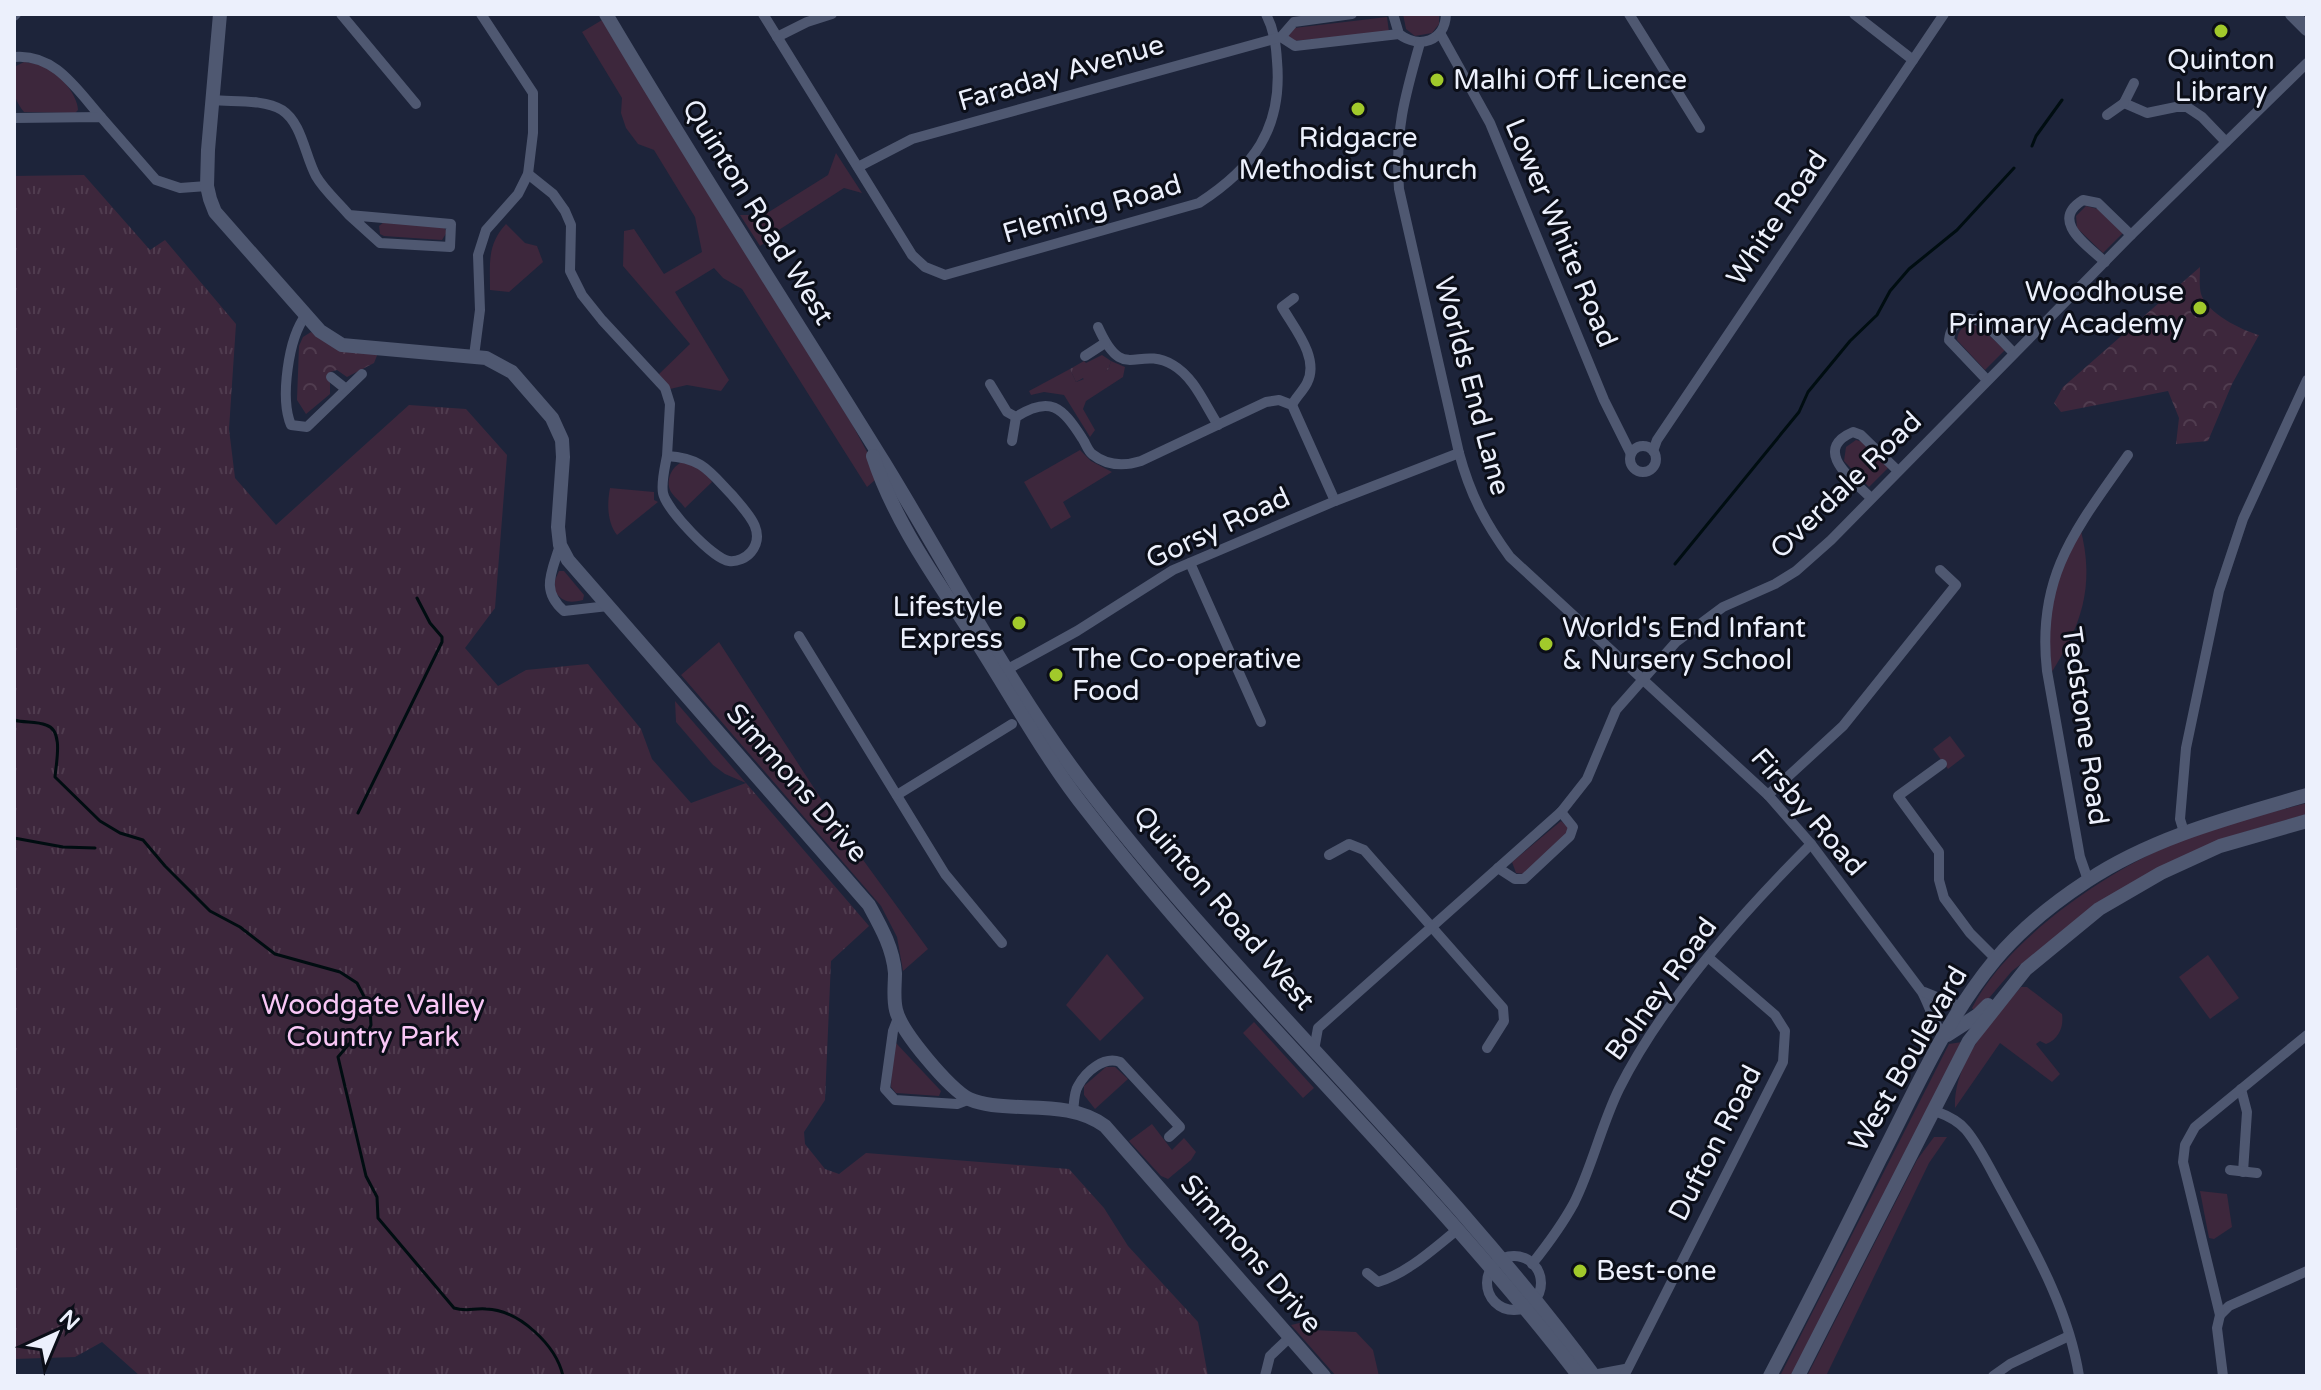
<svg xmlns="http://www.w3.org/2000/svg" width="2321" height="1390" viewBox="0 0 2321 1390" font-family="'Varela Round',sans-serif">
<style>
.grass{fill:#3d273c}
.forest{fill:url(#forest-crowns)}
.park{fill:url(#park-tufts)}
.lines{fill:none;stroke-linecap:round;stroke-linejoin:round}
.stream{stroke:#000d11;stroke-width:3}
.street{stroke:#4f5871;stroke-width:10}
.secondary{stroke:#4f5871;stroke-width:14}
.poi-dot{fill:#a1c92b;stroke:#0b0e18;stroke-width:3}
.labels{text-anchor:middle;dominant-baseline:central;stroke-width:6;stroke-linejoin:round;paint-order:stroke}
.poi-label{font-size:28px;fill:#ecf0fc;stroke:#0b0e18;text-anchor:start}
.street-label{font-size:28px;fill:#ecf0fc;stroke:#0b0e18}
.park-label{font-size:28px;fill:#f9c7f6;stroke:#0b0e18}
</style>
<defs>
<pattern id="forest-crowns" width="20" height="18" patternUnits="userSpaceOnUse" patternTransform="scale(2)"><rect width="20" height="18" fill="#3d273c"/><path d="M2 6a3 3 0 1 1 6 0M12 15a3 3 0 1 1 6 0" fill="none" stroke="#503c4f"/></pattern>
<pattern id="park-tufts" width="24" height="20" patternUnits="userSpaceOnUse" patternTransform="scale(2)"><rect width="24" height="20" fill="#3d273c"/><path d="M3 7l-1-3M5 7V3M7 7l1-3M15 17l-1-3M17 17v-4M19 17l1-3" fill="none" stroke="#503c4f"/></pattern>
</defs>
<rect width="100%" height="100%" fill="#1d243a"/>
<!-- grass -->
<g class="grass">
<path d="M1403,14H1439V24L1432,33L1415,36L1406,29Z"/>
<path d="M1387,17L1389,32L1293,41L1287,38V33L1294,28Z"/>
<path d="M602,20L852,424L872,461L875,480L867,487L742,289L723,278L714,268L675,292L729,380L721,391L687,385L670,389L658,375L690,344L623,266L624,231L634,229L664,274L702,252L695,217L654,150L638,144L626,128L621,113L622,98L582,32Z"/>
<path d="M24,62C31,63 39,64 45,66C58,72 78,95 78,110L75,113L24,112C11,96 14,86 14,67Z"/>
<path d="M836,153L862,193L844,188L771,235L770,240L760,246L740,215H764L828,175Z"/>
<path d="M2086,206L2098,209L2123,233L2103,253L2077,228L2076,216Z"/>
<path d="M384,222L443,226L447,232L442,240L384,236L380,234L379,226Z"/>
<path d="M506,224L525,243L537,246L543,262L509,292L490,290C490,262 487,245 506,224Z"/>
<path d="M1971,323L1979,326L2005,350L1985,370L1957,340C1958,330 1963,327 1971,323Z"/>
<path d="M1111,361L1125,367L1123,377L1086,401L1083,409L1095,430L1090,437L1064,395L1044,392L1031,395L1029,391L1070,369L1076,382L1108,370Z"/>
<path d="M1856,440L1863,442L1889,467L1869,487L1844,461L1846,447Z"/>
<path d="M1080,450L1091,461L1112,472L1063,502L1071,517L1051,529L1024,482Z"/>
<path d="M687,461L705,471L712,482L685,508C681,502 675,498 671,492C664,479 674,462 687,461Z"/>
<path d="M610,488L654,492V500L658,502L617,535C607,522 607,504 610,488Z"/>
<path d="M2080,527C2096,587 2081,627 2048,678L2046,608Z"/>
<path d="M559,571H564L584,595L583,600C570,603 564,603 555,592V580Z"/>
<path d="M719,642L842,831L928,949L903,971L897,937L881,906L681,675Z"/>
<path d="M675,701L746,783L725,774L713,765L676,722Z"/>
<path d="M1950,736L1965,756L1948,769L1933,749Z"/>
<path d="M2307,803V814L2238,834L2050,942L2012,971L1978,1011L1975,1012L1972,1008C2008,937 2111,868 2184,839C2223,823 2266,814 2307,803Z"/>
<path d="M1561,821L1568,827V832L1524,874L1516,873L1512,862Z"/>
<path d="M1107,954L1144,998L1100,1041L1066,1005Z"/>
<path d="M2208,955L2239,998L2210,1019L2179,977Z"/>
<path d="M2021,987H2027L2062,1014C2064,1026 2059,1039 2046,1044L2040,1041L2036,1044L2060,1074L2052,1082L2000,1043L1955,1108C1953,1062 1993,1019 2021,987Z"/>
<path d="M1254,1022L1314,1088L1303,1098L1243,1033Z"/>
<path d="M1962,1042L1792,1376H1780L1949,1044Z"/>
<path d="M896,1043L941,1091L939,1096L896,1093L891,1087L892,1054Z"/>
<path d="M1106,1067H1115L1128,1079L1095,1109L1084,1095V1086Z"/>
<path d="M1152,1124L1172,1150L1184,1138L1196,1152L1191,1160L1168,1179L1161,1176L1129,1141Z"/>
<path d="M1934,1137H1947L1929,1163L1826,1376H1807L1917,1160Z"/>
<path d="M2200,1191L2227,1194L2232,1227L2214,1239L2209,1238Z"/>
<path d="M1312,1320L1313,1330L1356,1332L1373,1350L1379,1376H1336L1291,1325Z"/>
</g>
<!-- forest -->
<g class="forest">
<path d="M2200,267C2200,275 2199,286 2201,294C2207,313 2241,330 2259,335L2232,384L2208,441L2176,444L2179,418L2168,391L2061,412L2054,403L2063,387Z"/>
<path d="M311,332L344,350L378,353L374,363L347,377L337,370L330,372V394L306,414L297,400L299,346L303,337Z"/>
</g>
<!-- park -->
<g class="park">
<path d="M84,175L150,250L165,240L236,324L229,429L235,478L276,525L409,405L466,409L507,455L495,608L465,648L498,686L526,670L588,664L641,729L652,759L691,803L746,783L869,926L831,961L825,1100L804,1132L805,1144L825,1169L839,1174L866,1153L1069,1169L1104,1208L1128,1246L1198,1322L1208,1376H140L102,1342L75,1357L14,1359V176Z"/>
<path d="M1102,355L1111,361L1108,370L1086,383L1083,378L1076,382L1070,369L1084,361L1086,363Z"/>
</g>
<g class="lines">
<!-- stream -->
<g class="stream">
<path d="M2032,146L2036,136L2062,100"/>
<path d="M1675,564L1799,412L1808,392L1850,341L1877,315L1890,291L1909,269L1957,230L2014,168"/>
<path d="M14,720C24,723 36,721 46,725C64,730 56,763 55,777L100,821L120,833L143,840L165,866L210,911L240,927L275,954L340,972L357,983L370,1008L371,1025L365,1039L349,1044L338,1057L366,1176L377,1197L378,1218L454,1308C466,1312 474,1308 486,1309C519,1310 556,1345 563,1376"/>
<path d="M358,813L442,642V637L430,623L417,598"/>
<path d="M14,838L63,847L95,848"/>
</g>
<!-- street -->
<g class="street">
<path d="M341,14L416,104"/>
<path d="M763,14L912,255L925,267L945,275L1199,203C1253,168 1283,129 1277,61C1276,44 1274,30 1266,14"/>
<path d="M1393,14L1399,34C1419,49 1445,42 1446,14"/>
<path d="M1629,14L1700,128"/>
<path d="M1854,14L1913,60"/>
<path d="M14,16L16,14"/>
<path d="M1440,33L1490,123L1604,400L1631,454"/>
<path d="M777,37L807,22L832,14"/>
<path d="M1281,37L1295,46L1399,34"/>
<path d="M1420,43C1404,99 1395,131 1399,189L1459,453C1470,494 1485,523 1510,557L1768,795L1811,844L1922,992C1930,1007 1934,1024 1944,1037"/>
<path d="M14,57C55,53 77,90 101,117"/>
<path d="M2134,83L2124,103L2147,113L2176,107H2187L2202,117L2226,142"/>
<path d="M213,100C233,102 264,99 282,110C302,123 305,156 316,176C324,190 338,202 349,215L451,224L450,247L380,243L349,215"/>
<path d="M2107,115L2124,103"/>
<path d="M14,118L101,117L156,180L180,188L207,186"/>
<path d="M858,167L912,139L1281,37L1294,22L1352,14"/>
<path d="M528,174L553,194L565,211L571,225L570,271L582,295L602,320L665,388L670,404L667,456C702,458 709,471 732,495C745,511 768,531 751,552C746,558 737,562 729,561C713,559 666,509 663,493C661,482 665,467 667,456"/>
<path d="M2105,262C2087,245 2049,221 2083,200L2098,203L2131,235"/>
<path d="M306,315C288,338 280,399 291,425L307,427L362,374"/>
<path d="M1098,327C1124,385 1136,344 1173,365C1194,377 1205,405 1218,425"/>
<path d="M474,356L480,310L478,255L486,230L518,194L528,174L533,133V93L481,14"/>
<path d="M1085,356L1105,343"/>
<path d="M331,377L346,389"/>
<path d="M1987,380L1949,340C1950,330 1954,324 1963,320C1980,312 2002,342 2014,353"/>
<path d="M990,384L1007,412L1016,417"/>
<path d="M1292,405C1296,397 1303,391 1307,383C1320,358 1294,328 1282,307L1294,298"/>
<path d="M1012,441L1016,417C1050,395 1062,407 1082,438C1085,442 1088,451 1092,454C1107,466 1125,466 1141,461L1266,402L1279,400L1292,405L1335,501"/>
<circle cx="1643" cy="459" r="13"/>
<path d="M1653,451L1657,440L1944,14"/>
<path d="M1870,497C1853,480 1811,450 1853,432L1861,435L1897,470"/>
<path d="M560,545C552,572 540,590 564,611L608,606"/>
<path d="M1190,563L1261,722"/>
<path d="M799,636L945,874L1002,943"/>
<path d="M1008,669L1077,631L1173,570L1335,501L1459,453"/>
<path d="M1942,764L1898,796L1939,852V880L1944,898L1970,933L1996,959"/>
<path d="M897,795L1012,724"/>
<path d="M1768,795L1843,726L1956,585L1940,570"/>
<path d="M2184,832L2180,819L2186,748L2219,591L2243,519L2307,380"/>
<path d="M1329,855L1349,844L1364,850L1503,1008L1504,1021L1487,1048"/>
<path d="M1498,868L1515,879H1524L1570,836L1573,827L1561,812"/>
<path d="M2088,880L2080,857L2047,671C2036,576 2076,529 2128,455"/>
<path d="M1924,992L1961,1007"/>
<path d="M898,1018L893,1031L885,1089L895,1100L957,1104L970,1099"/>
<path d="M1314,1050L1318,1028L1561,812L1587,779L1616,710L1676,642L1723,607L1775,584L1796,571L1831,540L2131,235L2307,63"/>
<path d="M2241,1089L2247,1112L2243,1172"/>
<path d="M1935,1111C1946,1115 1958,1120 1966,1130C1981,1148 1992,1173 2004,1194C2035,1251 2069,1311 2079,1376"/>
<path d="M1073,1112C1074,1104 1074,1092 1078,1086C1086,1071 1104,1056 1120,1062L1180,1127L1169,1137"/>
<path d="M2230,1170L2257,1173"/>
<circle cx="1514" cy="1283" r="27"/>
<path d="M1532,1264C1548,1244 1562,1225 1574,1203C1592,1167 1601,1126 1619,1089C1663,1001 1741,914 1811,844"/>
<path d="M1367,1273L1378,1282C1408,1273 1433,1249 1457,1230"/>
<path d="M2220,1315L2229,1306L2307,1271"/>
<path d="M1593,1375L1625,1369"/>
<path d="M1265,1376L1270,1356L1290,1337"/>
<path d="M1624,1376L1783,1062L1785,1031L1775,1015L1709,958"/>
<path d="M1993,1376L2010,1364L2069,1336"/>
<path d="M2223,1376L2217,1328L2220,1315L2183,1162L2185,1145L2195,1127L2307,1035"/>
</g>
<!-- secondary -->
<g class="secondary">
<path d="M220,14L208,150L207,186L210,199L215,212L320,331L342,345L486,358L512,372L552,418L562,440L563,457L558,527L560,545L568,560L869,905C881,927 893,948 895,973C895,985 893,998 896,1010C901,1032 949,1088 969,1099C976,1102 985,1104 992,1105C1030,1110 1073,1102 1105,1126L1324,1376"/>
<path d="M606,14C695,165 791,312 883,461C952,573 1013,694 1095,798C1252,999 1443,1171 1594,1376"/>
<path d="M2292,14L2307,29"/>
<path d="M873,456C896,527 943,588 982,650C1016,704 1048,762 1088,812C1241,1009 1427,1178 1579,1376"/>
<path d="M1947,1035L1978,1015L1988,1005"/>
<path d="M1770,1376C1808,1304 1844,1232 1880,1159C1915,1091 1946,1019 1995,960C2020,930 2055,902 2087,881C2153,837 2232,817 2307,795"/>
<path d="M1798,1376L1969,1041L2026,969L2099,909L2161,873L2220,846L2307,821"/>
</g>
</g>
<!-- markers -->
<g class="poi-dot">
<circle cx="2221" cy="31" r="8"/>
<circle cx="1437" cy="80" r="8"/>
<circle cx="1358" cy="109" r="8"/>
<circle cx="2200" cy="308" r="8"/>
<circle cx="1019" cy="623" r="8"/>
<circle cx="1546" cy="644" r="8"/>
<circle cx="1056" cy="675" r="8"/>
<circle cx="1580" cy="1271" r="8"/>
</g>
<g class="labels">
<!-- poi labels -->
<g class="poi-label">
<text x="2221" y="60" text-anchor="middle">Quinton<tspan x="2221" dy="32">Library</tspan></text>
<text x="1453" y="80">Malhi Off Licence</text>
<text x="1358" y="138" text-anchor="middle">Ridgacre<tspan x="1358" dy="32">Methodist Church</tspan></text>
<text x="2184" y="292" text-anchor="end">Woodhouse<tspan x="2184" dy="32">Primary Academy</tspan></text>
<text x="1003" y="607" text-anchor="end">Lifestyle<tspan x="1003" dy="32">Express</tspan></text>
<text x="1562" y="628">World's End Infant<tspan x="1562" dy="32">&amp; Nursery School</tspan></text>
<text x="1072" y="659">The Co-operative<tspan x="1072" dy="32">Food</tspan></text>
<text x="1596" y="1271">Best-one</text>
</g>
<!-- street labels -->
<g class="street-label">
<text transform="translate(1061 73) rotate(-16)">Faraday Avenue</text>
<text transform="translate(1092 209) rotate(-16)">Fleming Road</text>
<text transform="translate(758 212) rotate(58)">Quinton Road West</text>
<text transform="translate(1777 218) rotate(-56)">White Road</text>
<text transform="translate(1561 233) rotate(67)">Lower White Road</text>
<text transform="translate(1472 386) rotate(75)">Worlds End Lane</text>
<text transform="translate(1846 485) rotate(-44)">Overdale Road</text>
<text transform="translate(1218 528) rotate(-25)">Gorsy Road</text>
<text transform="translate(2085 726) rotate(82)">Tedstone Road</text>
<text transform="translate(797 783) rotate(49)">Simmons Drive</text>
<text transform="translate(1808 812) rotate(49)">Firsby Road</text>
<text transform="translate(1224 908) rotate(49)">Quinton Road West</text>
<text transform="translate(1661 989) rotate(-54)">Bolney Road</text>
<text transform="translate(1908 1059) rotate(-60)">West Boulevard</text>
<text transform="translate(1715 1143) rotate(-63)">Dufton Road</text>
<text transform="translate(1251 1254) rotate(49)">Simmons Drive</text>
</g>
<!-- park labels -->
<g class="park-label">
<text x="373" y="1005">Woodgate Valley<tspan x="373" dy="32">Country Park</tspan></text>
</g>
</g>
<!-- border -->
<rect width="2321" height="1390" fill="none" stroke="#ecf0fc" stroke-width="32"/>
<!-- north arrow -->
<g transform="translate(56 1334) rotate(44)" stroke="#0b0e18" stroke-width="6" paint-order="stroke">
<path d="M0-6L14 30L0 20L-14 30Z" fill="#ecf0fc"/>
<text y="-12" font-size="22" font-weight="bold" text-anchor="middle" fill="#ecf0fc">N</text>
</g>
</svg>
